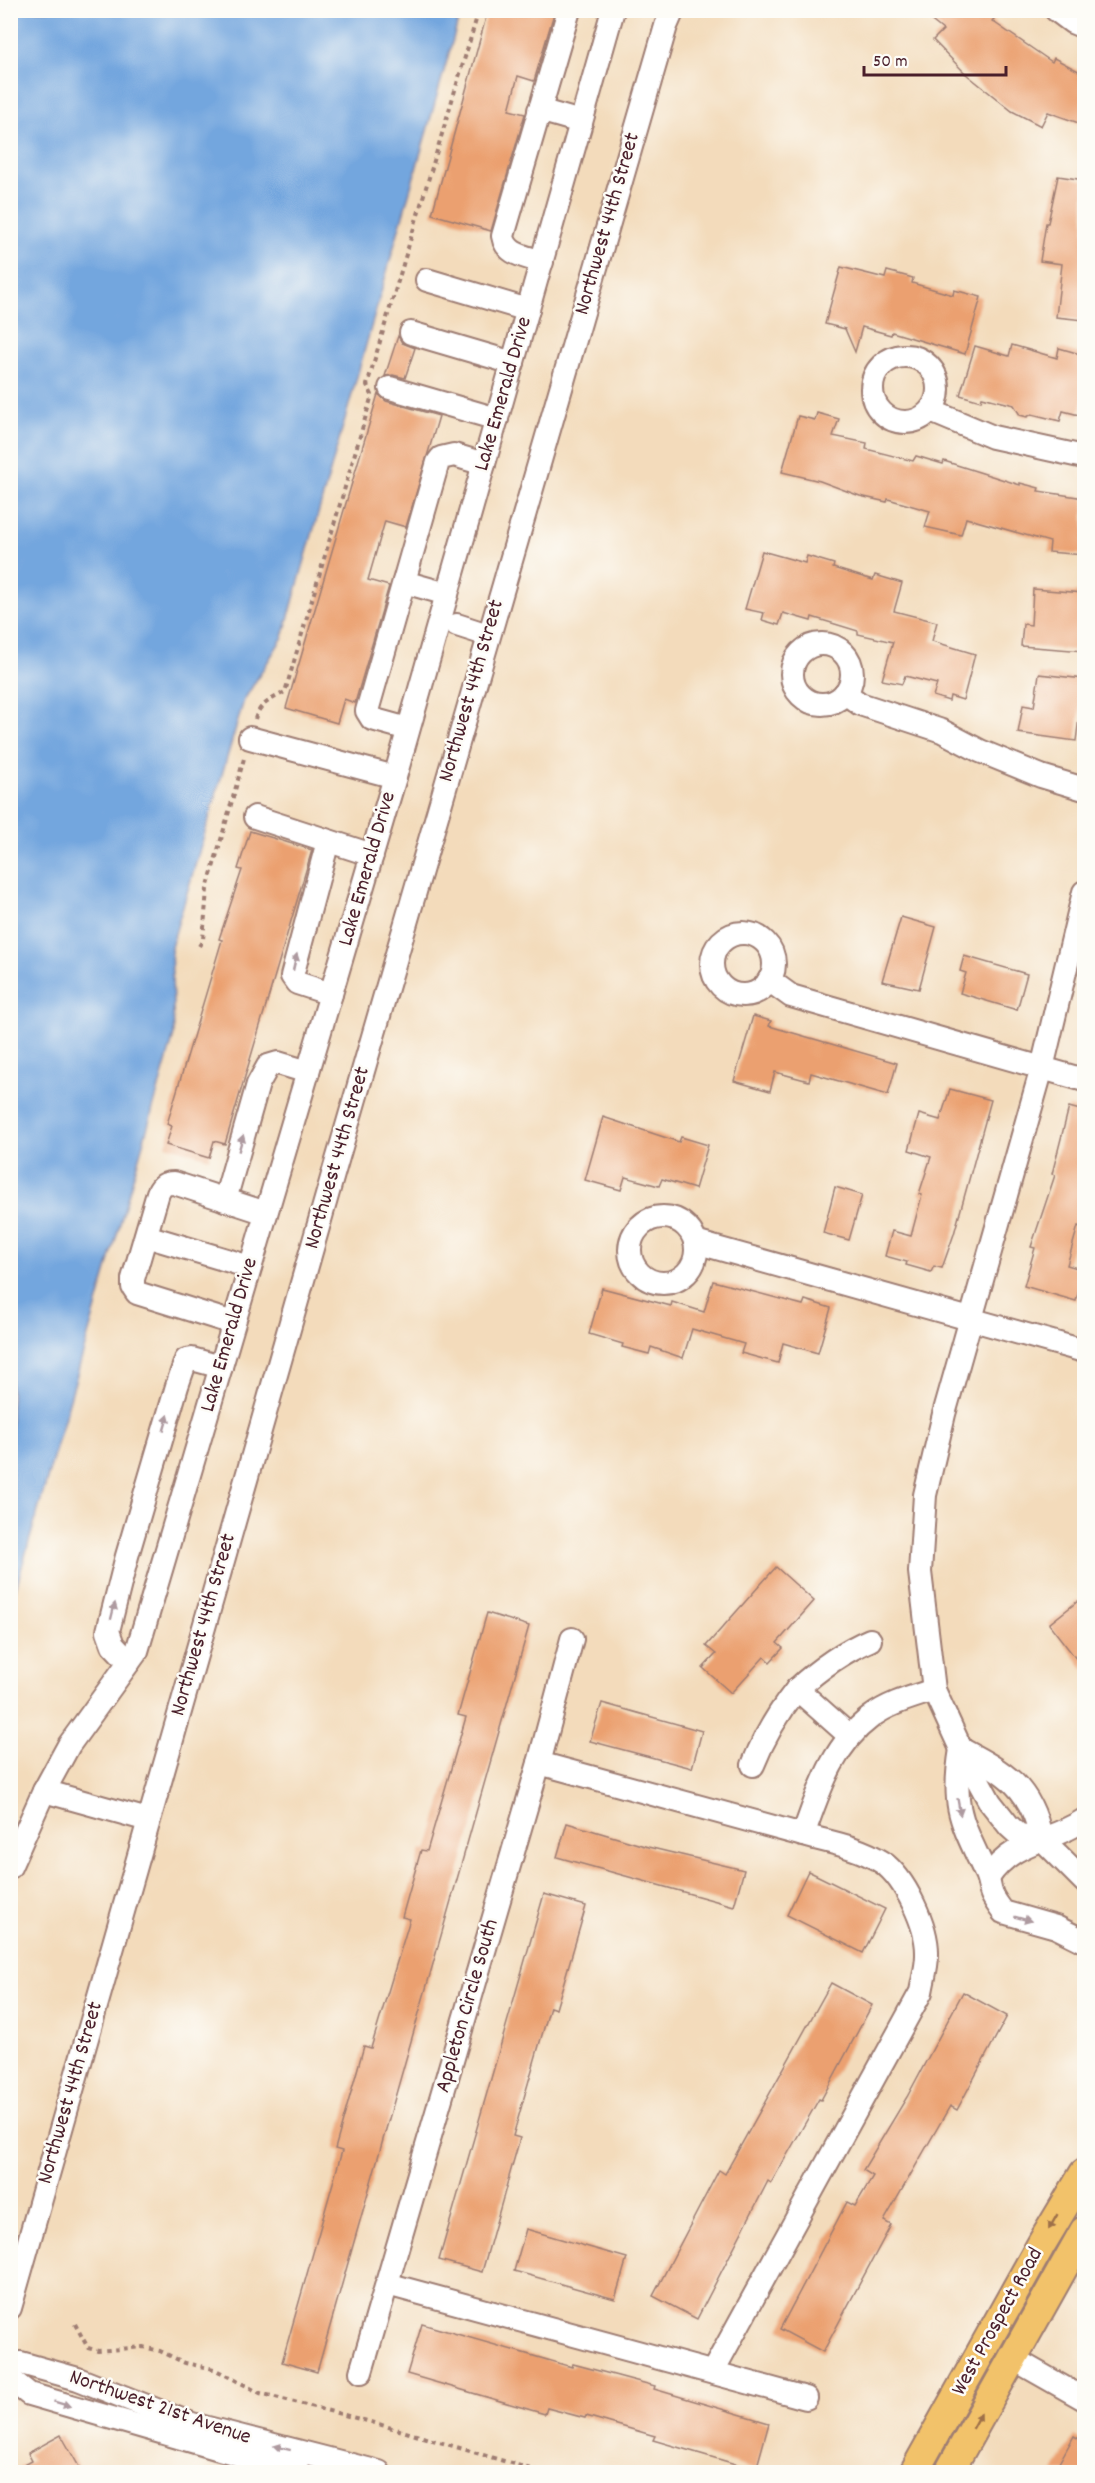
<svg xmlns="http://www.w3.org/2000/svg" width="1095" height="2483" viewBox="0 0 1095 2483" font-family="Dekko,sans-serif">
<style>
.water{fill:#73a6de;stroke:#5e6284;stroke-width:1.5}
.building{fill:#eba070}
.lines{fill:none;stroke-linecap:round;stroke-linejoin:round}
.minor-casing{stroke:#9e7d73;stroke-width:26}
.major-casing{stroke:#9e7d73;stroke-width:32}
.path{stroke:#9e7d73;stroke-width:4;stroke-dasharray:4.5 4.5;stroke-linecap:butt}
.minor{stroke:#fff;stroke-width:22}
.major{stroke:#f2c26a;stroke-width:28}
.oneway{fill:#ae9aa0}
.oneway2{fill:#9e704a}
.labels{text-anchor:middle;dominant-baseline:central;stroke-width:5;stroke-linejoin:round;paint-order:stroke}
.street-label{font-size:22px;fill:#4a1f2b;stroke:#fdfcf7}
</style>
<rect width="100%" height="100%" fill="#fdfcf7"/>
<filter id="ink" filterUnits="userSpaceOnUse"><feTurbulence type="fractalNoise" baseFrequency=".0167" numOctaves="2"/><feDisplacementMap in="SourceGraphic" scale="12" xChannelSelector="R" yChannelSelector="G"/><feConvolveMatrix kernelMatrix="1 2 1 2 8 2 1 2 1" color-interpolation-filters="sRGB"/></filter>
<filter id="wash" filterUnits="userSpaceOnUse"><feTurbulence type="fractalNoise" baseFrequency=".008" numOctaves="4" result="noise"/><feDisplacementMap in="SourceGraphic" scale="24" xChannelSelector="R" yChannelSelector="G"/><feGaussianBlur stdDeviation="1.35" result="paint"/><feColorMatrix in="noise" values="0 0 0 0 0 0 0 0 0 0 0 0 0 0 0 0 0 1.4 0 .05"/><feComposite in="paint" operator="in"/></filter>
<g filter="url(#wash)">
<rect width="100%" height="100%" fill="#f3dbbb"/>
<!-- water -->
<path class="water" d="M11,10L461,11L283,637L244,700L171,947L174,1035L11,1605Z"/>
<g id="blocks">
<!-- building -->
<g class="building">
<path d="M488,10H555L534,81L518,76L509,110L525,114L491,231L432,214Z"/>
<path d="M918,10H984L994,19L992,21L1052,62L1054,58L1084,74V125L1048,112L1041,126L1012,111L966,74L933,40L943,30Z"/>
<path d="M1058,176L1084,180V320L1056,317L1062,264L1040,261L1046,223H1048Z"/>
<path d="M841,267L885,278L887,271L913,278L912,283L953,295L954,290L981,297L965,354L892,332L891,335L862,327L855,352L845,329L825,324Z"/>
<path d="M398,336L402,343L415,348L405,378L393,375L385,376Z"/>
<path d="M1012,345L1057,358L1059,348L1084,355V395L1079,415L1063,411L1060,421L1032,414L1027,417L1020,415L1014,405L982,397L981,401L960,395L975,346L1009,356Z"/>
<path d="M378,394L386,401L439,416L406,527L385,521L368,580L389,586L355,703L344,699L337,723L286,708Z"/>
<path d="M817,413L839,419L833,436L867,443L866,449L913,461L916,456L943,464L944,461L1020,485V483L1039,488L1038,491L1084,498V555L1049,552L1050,542L966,518L961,535L925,527L930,511L888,499L887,502L860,496L820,481L782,472L798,416L815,420Z"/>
<path d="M762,551L805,563L807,556L834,564L833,568L873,580L875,575L902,583L894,611L937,622L932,641L975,654L963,700L950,696L949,701L933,696L937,684L905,676L902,684L882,680L893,642L858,634V631L812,617L811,621L783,613L779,625L762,620L764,613L745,609Z"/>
<path d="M1033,589L1084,593V651L1021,646L1023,624L1031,625Z"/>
<path d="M1039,674L1084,679L1076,741L1018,733L1023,705L1034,707Z"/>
<path d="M250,831L312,850L225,1144L214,1141L209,1158L166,1145L172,1126L167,1124L222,940L219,939L242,870L238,869Z"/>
<path d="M901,917L936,927L919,989L882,981Z"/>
<path d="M964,956L1027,974L1017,1010L960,993L966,973L960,971Z"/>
<path d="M753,1016L771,1021L769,1026L897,1063L888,1095L811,1073L809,1081L775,1072L770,1091L734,1081Z"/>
<path d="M950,1089L991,1100L954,1234L942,1268L934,1266L931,1272L906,1265L907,1262L885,1256L892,1231L911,1236L922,1195L919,1194L931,1157L909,1150L919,1114L940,1120Z"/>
<path d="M1069,1107L1084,1111V1228L1078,1226L1067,1265L1084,1270L1076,1301L1024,1286L1035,1248L1031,1247L1055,1175L1052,1174Z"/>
<path d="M603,1117L679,1142L681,1137L708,1145L695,1189L662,1179L659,1186L625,1177L621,1190L585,1180Z"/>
<path d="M835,1187L862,1195L849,1240L823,1233Z"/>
<path d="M713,1281L803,1305L805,1300L831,1308L818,1353L783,1343L778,1363L741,1353L744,1344L692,1329L683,1358L651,1347L649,1354L622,1347L623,1344L589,1334L602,1288L671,1306L672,1302L704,1312Z"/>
<path d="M776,1567L814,1601L777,1643L783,1648L770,1662L764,1657L731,1693L703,1668L716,1654L706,1646Z"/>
<path d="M1078,1601L1084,1610V1669L1049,1624Z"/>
<path d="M487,1613L529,1626L317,2372L282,2362L342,2151L335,2149L364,2046L371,2048L410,1919L402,1917L421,1850L427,1851L466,1717L458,1715Z"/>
<path d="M602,1703L702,1731L692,1768L590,1741Z"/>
<path d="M567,1823L648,1847L744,1870L734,1906L557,1857Z"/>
<path d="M808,1871L885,1909L863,1953L787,1915Z"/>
<path d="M544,1894L586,1906L556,2009L550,2007L513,2136L520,2138L482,2272L439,2260Z"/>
<path d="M831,1983L872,2005L821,2100L819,2099L771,2183L768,2181L697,2319L653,2296L719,2170L725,2174Z"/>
<path d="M963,1992L1007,2016L957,2110L950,2106L884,2221L891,2225L823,2352L780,2329L847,2202L855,2206L873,2176L863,2170L907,2097Z"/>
<path d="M526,2229L627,2258L615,2299L514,2271Z"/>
<path d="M422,2324L572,2367L573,2364L655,2386L654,2389L769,2423L756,2470L653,2440L655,2436L586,2416L585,2418L547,2408L545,2414L407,2374Z"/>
<path d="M61,2435L82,2472H12L32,2461L28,2453Z"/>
<path d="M1074,2436L1084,2442V2472H1054Z"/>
</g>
</g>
</g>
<g filter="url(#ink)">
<use href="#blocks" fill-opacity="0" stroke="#9e7d73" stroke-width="1.5"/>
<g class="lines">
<!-- minor casing -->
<g class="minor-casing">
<g id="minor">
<path d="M1056,10L1072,22L1084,27"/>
<path d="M539,110L581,122"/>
<path d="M542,262C525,256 506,255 503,236L569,10"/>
<path d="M427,280L528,310"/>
<path d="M411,333L513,363"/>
<circle cx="905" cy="389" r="33"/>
<path d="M390,388L497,419"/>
<path d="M931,411L993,437L1084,457"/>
<path d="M404,582L447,594"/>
<path d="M457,625L488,635"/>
<circle cx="822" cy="674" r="30"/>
<path d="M845,693L860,704L942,731L980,751L1041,776L1084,789"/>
<path d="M408,729L372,719L367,711L438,462L441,458L454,455L484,464"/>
<path d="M250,738L395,777"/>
<path d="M255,817L372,855"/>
<path d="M328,841L292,976L297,983L331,994"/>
<circle cx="743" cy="964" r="31"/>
<path d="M769,980L791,996L1084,1080"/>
<path d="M225,1200L258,1084L268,1066L278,1063L308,1072"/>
<circle cx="663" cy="1250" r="33"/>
<path d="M146,1236L250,1267"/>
<path d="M695,1242L1084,1351"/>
<path d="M233,1323L137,1293L133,1287V1279L158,1193C162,1185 165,1183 174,1183L266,1213"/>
<path d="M129,1662L113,1645L108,1631L127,1556L177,1386L186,1360L192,1359L221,1367"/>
<path d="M850,1736L797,1689C820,1668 842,1652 870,1640"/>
<path d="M961,1749C951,1809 962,1822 986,1874C989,1880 989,1886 991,1892C993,1899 999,1906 1003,1912L1056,1927L1084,1941"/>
<path d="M961,1749C1004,1772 1031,1786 1041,1838"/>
<path d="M539,1763L803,1835C819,1791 832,1746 871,1717C889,1703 913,1697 934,1690"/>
<path d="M753,1765C764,1737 778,1713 797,1689"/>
<path d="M44,1791L148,1820"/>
<path d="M1041,1838L1019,1835L1009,1826L990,1802L961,1749L934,1690L920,1572L925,1495L944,1414L1042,1068L1084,892"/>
<path d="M1041,1838L1084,1881"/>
<path d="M10,1867L44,1791L69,1745L137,1651L395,777L613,10"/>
<path d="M988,1878C1014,1839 1049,1843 1084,1820"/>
<path d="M387,2284L806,2398"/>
<path d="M10,2308C225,1546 444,786 666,26L673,10"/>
<path d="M1012,2358L1084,2399"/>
<path d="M10,2364L21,2363L78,2379L192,2424L379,2472"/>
<path d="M713,2371L921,1992C923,1980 927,1967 927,1955C928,1927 905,1878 882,1862C859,1847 829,1842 803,1835"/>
<path d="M361,2372L539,1763L572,1639"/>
<path d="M10,2379L29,2394L299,2472"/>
</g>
</g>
<!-- major casing -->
<g class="major-casing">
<g id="major">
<path d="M914,2472L1042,2243L1084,2173"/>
<path d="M949,2472L1084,2231"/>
</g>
</g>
<!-- path -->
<g class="path">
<path d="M255,719C259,704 272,699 285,692L372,395L367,385L479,10"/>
<path d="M199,946L203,940L207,889L245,755"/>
<path d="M75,2324L88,2348L98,2351L143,2347L160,2351L185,2363L214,2369L260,2393L375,2423L541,2472"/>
</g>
<!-- minor -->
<use href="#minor" class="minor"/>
<!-- major -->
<use href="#major" class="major"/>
</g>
<!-- one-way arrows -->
<defs><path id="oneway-solid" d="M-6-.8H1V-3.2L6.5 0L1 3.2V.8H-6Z" transform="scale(1.5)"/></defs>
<g class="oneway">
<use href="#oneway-solid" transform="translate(295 962) rotate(-77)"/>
<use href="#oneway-solid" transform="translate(241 1143) rotate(-74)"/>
<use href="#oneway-solid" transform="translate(166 1423) rotate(-74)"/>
<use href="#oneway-solid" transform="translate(113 1611) rotate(-76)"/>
<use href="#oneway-solid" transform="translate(959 1807) rotate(80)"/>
<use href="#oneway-solid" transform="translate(1023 1919) rotate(15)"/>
<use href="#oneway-solid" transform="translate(62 2404) rotate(17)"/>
<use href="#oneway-solid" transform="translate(282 2448) rotate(-166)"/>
</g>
<g class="oneway2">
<use href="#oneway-solid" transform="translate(1053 2222) rotate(120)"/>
<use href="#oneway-solid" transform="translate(977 2421) rotate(-61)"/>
</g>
</g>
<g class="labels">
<!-- street labels -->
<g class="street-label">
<text transform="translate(608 224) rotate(-74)">Northwest 44th Street</text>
<text transform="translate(504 394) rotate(-74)">Lake Emerald Drive</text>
<text transform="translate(472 691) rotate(-74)">Northwest 44th Street</text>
<text transform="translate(368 869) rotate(-74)">Lake Emerald Drive</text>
<text transform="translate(338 1158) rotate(-74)">Northwest 44th Street</text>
<text transform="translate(230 1335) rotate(-74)">Lake Emerald Drive</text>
<text transform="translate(204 1625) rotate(-74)">Northwest 44th Street</text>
<text transform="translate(468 2006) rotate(-74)">Appleton Circle South</text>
<text transform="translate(71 2093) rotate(-74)">Northwest 44th Street</text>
<text transform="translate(998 2322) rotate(-61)">West Prospect Road</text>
<text transform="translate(160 2408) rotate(19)">Northwest 21st Avenue</text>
</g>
</g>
<!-- margin -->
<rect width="1095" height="2483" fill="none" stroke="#fdfcf7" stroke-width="36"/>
<!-- scale -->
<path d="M864 66v9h142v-9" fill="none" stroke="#4a1f2b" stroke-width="3"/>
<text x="873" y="66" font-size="18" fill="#4a1f2b" stroke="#fdfcf7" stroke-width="4.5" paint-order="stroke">50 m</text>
</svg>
